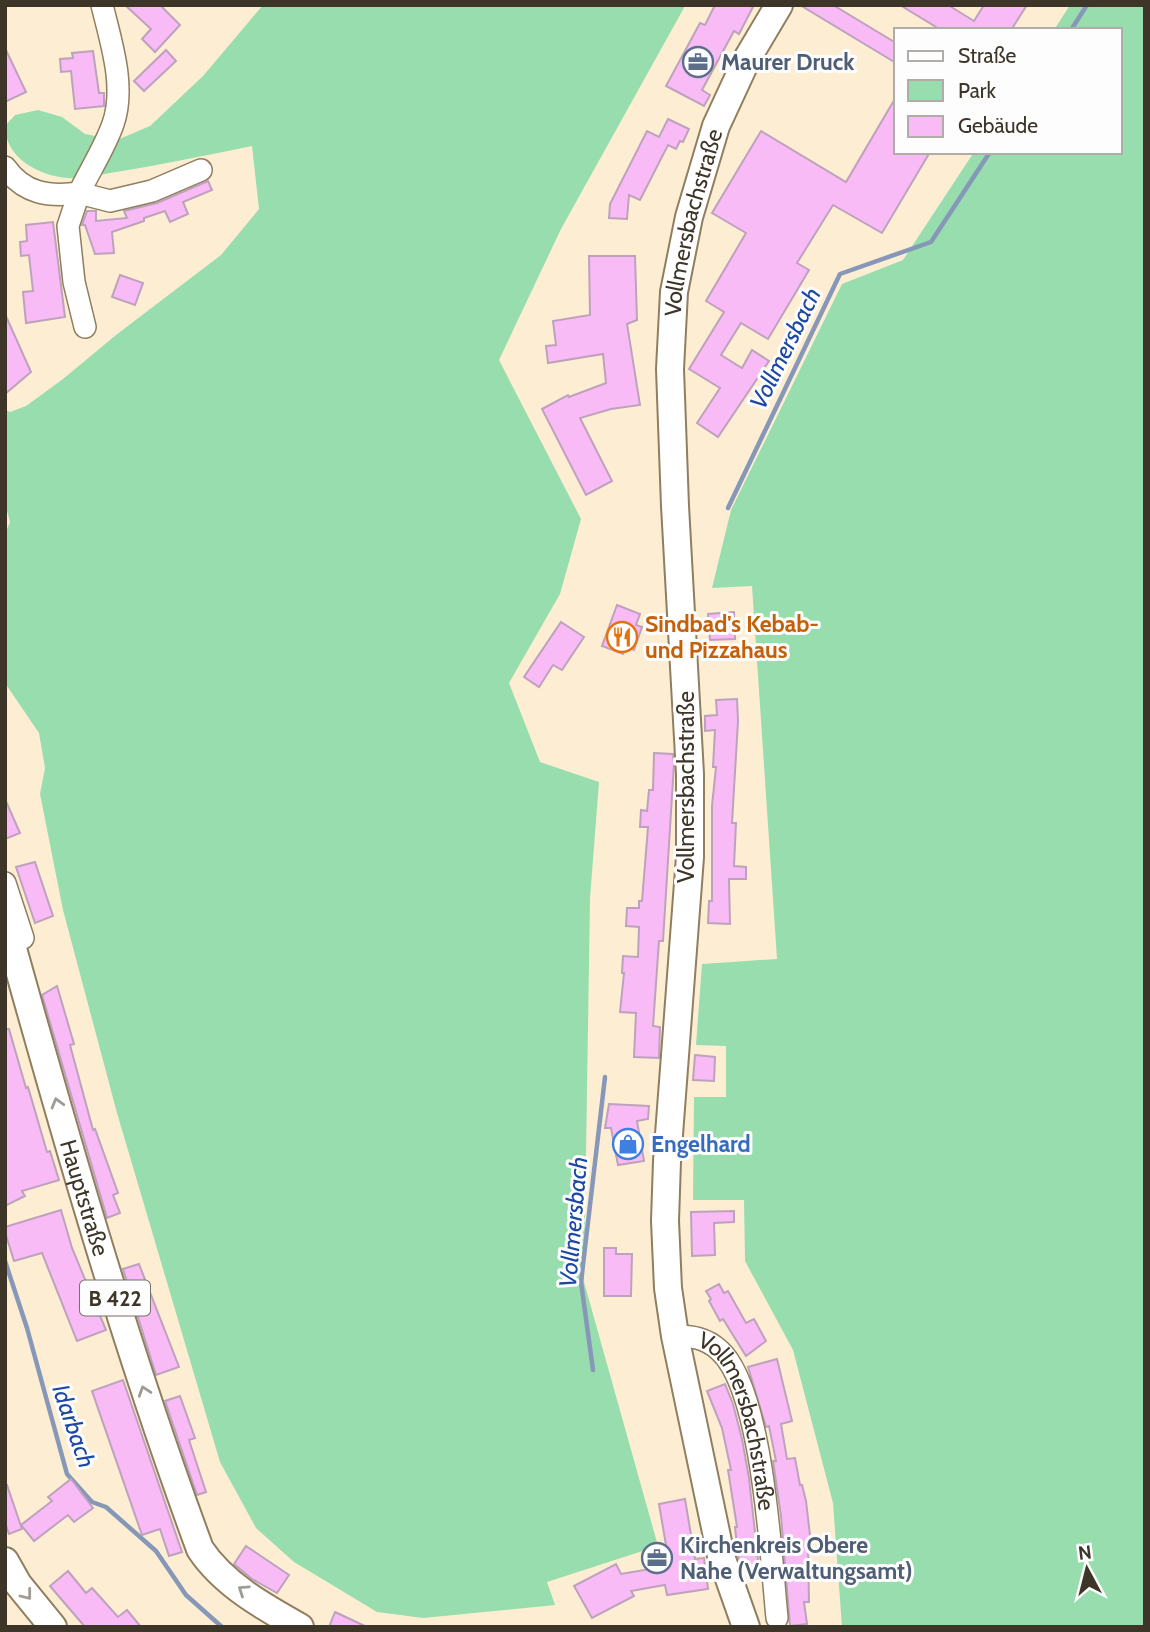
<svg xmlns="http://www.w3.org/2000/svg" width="1150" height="1632" viewBox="0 0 1150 1632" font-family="Cabin,sans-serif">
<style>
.green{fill:#98ddae}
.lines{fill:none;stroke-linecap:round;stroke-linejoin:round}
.stream{stroke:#8697b7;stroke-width:4.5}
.building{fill:#f8bbf6;stroke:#bea2bd;stroke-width:2}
.minor-casing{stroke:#8f7e5f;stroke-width:24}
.major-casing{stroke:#8f7e5f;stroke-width:30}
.minor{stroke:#fff;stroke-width:21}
.major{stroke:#fff;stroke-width:26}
.oneway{stroke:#9e9a94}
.labels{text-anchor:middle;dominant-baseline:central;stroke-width:6;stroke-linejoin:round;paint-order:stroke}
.shield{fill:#fdfdfd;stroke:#767168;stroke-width:2}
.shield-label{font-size:21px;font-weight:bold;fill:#3c3528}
.service-label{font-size:23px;font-weight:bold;fill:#4e5e75;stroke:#fdfdfd;text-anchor:start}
.street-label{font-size:23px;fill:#3c3528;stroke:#fdfdfd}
.food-label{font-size:23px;font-weight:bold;fill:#c56008;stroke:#fdfdfd;text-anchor:start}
.shop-label{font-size:23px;font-weight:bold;fill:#366cbe;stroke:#fdfdfd;text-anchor:start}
.water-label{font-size:24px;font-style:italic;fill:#1b47a5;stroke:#fdfdfd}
</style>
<rect width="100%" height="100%" fill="#fdeed3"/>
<!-- green -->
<g class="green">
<path d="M263,5L685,6L561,229L499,360L581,519L560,594L509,683L540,762L599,782L590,898L584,1282L658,1546L547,1582L555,1605L423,1618L377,1612L294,1562L256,1528L220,1462L117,1113L63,910L40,794L45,768L39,733L5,683V534L10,522L5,503V410L10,412L26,406L63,379L116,335L221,255L259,209L252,146C207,155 161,165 116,172C101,174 83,180 68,178C39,176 5,158 5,126L15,115L38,110L62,117L85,134L117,140L150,126L203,76Z"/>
<path d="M1070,5H1145V1627H842L833,1503L793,1350L745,1261L744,1200H693L694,1097H726V1046L696,1045L702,964L777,959L752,586L712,588L731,510L842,284L903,260L974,152H1120V30H1054Z"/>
</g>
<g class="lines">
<!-- stream -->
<g class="stream">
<path d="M1071,30L1087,5"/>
<path d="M728,508L840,274L931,242L990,152"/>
<path d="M5,1261L27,1328L67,1474L92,1502L106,1507L156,1551L186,1595L222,1627"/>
<path d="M593,1370L581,1282L605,1077"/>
</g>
</g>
<!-- building -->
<g class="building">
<path d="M125,5H160L180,25L155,52L142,39L151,29Z"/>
<path d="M715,5H754L739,34L734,31L702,90L710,95L704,106L666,86L700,23L705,25Z"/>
<path d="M800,5H833L896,43V63Z"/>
<path d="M900,5H948L974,21L984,5H1027L1011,30H941Z"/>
<path d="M5,48L26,92L5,102Z"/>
<path d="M166,50L176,61L144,91L134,81Z"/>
<path d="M93,51L99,93H104V106L75,109L71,71L61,72L60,59L73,58L72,53Z"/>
<path d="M896,97V152H930L882,233L833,205L797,263L809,270L768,339L741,323L721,355L742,368L752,350L769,361L718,437L697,423L720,388L689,369L724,312L706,301L746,233L712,213L761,131L846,182Z"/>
<path d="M668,119L689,129L683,142L680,141L676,149L668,145L640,200L629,195L627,219L609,218L610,204L647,131L659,137Z"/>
<path d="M208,181L212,190L183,202L188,214L170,222L165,211L144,218V221L112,232L114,253L95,254L85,225H82L87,211H96V221L127,218L124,211L157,203Z"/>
<path d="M53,222L65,317L26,323L23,292L33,291L29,255L21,256L20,242L27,241L26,225Z"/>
<path d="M589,256H635L637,320L627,324L640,405L611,409L580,418L612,481L586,495L542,409L568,395L569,397L606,383L603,354L548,363L546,346L556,345L553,321L590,315Z"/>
<path d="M120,275L143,283L135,305L112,297Z"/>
<path d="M5,314L31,372L5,394Z"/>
<path d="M617,605L640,614L636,625L642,627L634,650L626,647L623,654L602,646Z"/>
<path d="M734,612L735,639L710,640L708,614Z"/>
<path d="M561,622L584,637L562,670L553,665L539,687L524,677Z"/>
<path d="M737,699L738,721L732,823H736L734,866L746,867V879H729L730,924L708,923L709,901H712V806L716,767H713L715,730L705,731V716L717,715L716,700Z"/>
<path d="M654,753L673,754L674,764L663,941H659L653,1026L660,1027L659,1058L634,1057L636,1013L620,1012L624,973H622L623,956L638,957L639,927L626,926L627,908H639V901H642L648,827H640L641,810L647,811L649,790H653Z"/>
<path d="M5,799L20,833L5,839Z"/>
<path d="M35,862L53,916L35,923L16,867Z"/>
<path d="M57,986L74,1044L70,1045L93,1130L95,1129L118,1193L113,1195L120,1213L107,1218L42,995Z"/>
<path d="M5,1029H9L26,1088L28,1087L47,1152L50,1151L59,1180L22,1191L25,1196L5,1206Z"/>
<path d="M695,1055L715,1057L714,1081L693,1080Z"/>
<path d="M609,1104L649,1106L648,1119L637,1121L644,1161L618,1165L611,1128H605Z"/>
<path d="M61,1210L72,1248L106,1330L77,1341L42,1253L14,1261L5,1232V1227Z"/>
<path d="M734,1211V1222L714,1223L715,1255L692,1256L691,1212Z"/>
<path d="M604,1248H616V1254H632L631,1296H604Z"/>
<path d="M139,1264L179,1367L156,1375L123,1269Z"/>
<path d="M719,1284L724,1293L728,1291L746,1323L754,1319L766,1341L746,1356L723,1319L720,1321L709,1301L711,1299L706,1291Z"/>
<path d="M777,1359L792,1421L781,1424L787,1459L795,1458L800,1485H802L806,1501L811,1544L808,1545L809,1602H804L807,1624L790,1626L781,1516L773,1461H776L769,1426L766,1427L748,1367Z"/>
<path d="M123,1380L182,1552L169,1556L160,1529L142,1535L92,1391Z"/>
<path d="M725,1384L733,1404L742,1439L749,1478L759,1569L743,1570L738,1556L735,1527H737L728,1470H731L722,1428L707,1391Z"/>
<path d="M180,1396L195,1438L189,1440L206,1492L197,1495L165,1401Z"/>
<path d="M71,1479L93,1508L74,1522L68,1515L34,1541L21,1525L52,1501L48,1497Z"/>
<path d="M5,1485H7L22,1529L9,1534L5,1523Z"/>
<path d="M685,1499L695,1559L704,1558L708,1589L667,1595L665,1585L631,1591L634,1596L592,1618L574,1586L616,1564L621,1574L662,1567V1564L669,1563L659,1504Z"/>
<path d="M246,1546L289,1575L277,1593L252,1579L234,1564Z"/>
<path d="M68,1571L86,1593L92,1588L118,1617L127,1610L141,1627H85L50,1586Z"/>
<path d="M335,1612L367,1627H329Z"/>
</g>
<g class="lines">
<!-- minor casing -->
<g class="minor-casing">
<g id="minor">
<path d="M5,167C24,194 49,197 79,193C90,170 105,147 113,124C126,87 111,42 102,5"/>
<path d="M85,327L74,282L68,226L79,193L110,201L152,191L201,170"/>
<path d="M5,883L23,938"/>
<path id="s1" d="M675,1336C692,1336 706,1338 719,1350C763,1388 771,1559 777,1618"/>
</g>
</g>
<!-- major casing -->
<g class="major-casing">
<g id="major">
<path id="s2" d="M5,920C64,1132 124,1343 200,1549C223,1584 264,1607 300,1627"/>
<path d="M5,1561L18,1584L53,1627"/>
<path id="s3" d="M746,1627L721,1556L675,1336L668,1288L665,1221L667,1161L690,857V774L675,506L670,369L674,292L689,217L716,126L747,59L779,5"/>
</g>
</g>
<!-- minor -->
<use href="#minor" class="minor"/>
<!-- major -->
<use href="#major" class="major"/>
</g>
<!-- one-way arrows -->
<defs><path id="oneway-chevron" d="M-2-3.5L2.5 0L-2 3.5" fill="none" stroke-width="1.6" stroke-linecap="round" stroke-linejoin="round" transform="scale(1.75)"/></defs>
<g class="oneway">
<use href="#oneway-chevron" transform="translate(57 1103) rotate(-106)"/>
<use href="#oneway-chevron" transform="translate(144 1391) rotate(-108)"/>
<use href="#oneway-chevron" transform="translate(243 1590) rotate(-146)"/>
<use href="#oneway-chevron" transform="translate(27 1595) rotate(52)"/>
</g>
<!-- icons -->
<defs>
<g id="office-ring" transform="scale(1.575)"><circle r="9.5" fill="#fdfdfd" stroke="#5c6f8a" stroke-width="1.5"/><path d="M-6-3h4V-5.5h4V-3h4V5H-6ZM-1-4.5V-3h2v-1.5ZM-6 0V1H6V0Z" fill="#5c6f8a"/></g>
<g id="restaurant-ring" transform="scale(1.575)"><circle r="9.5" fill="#fdfdfd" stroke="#e8710a" stroke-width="1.5"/><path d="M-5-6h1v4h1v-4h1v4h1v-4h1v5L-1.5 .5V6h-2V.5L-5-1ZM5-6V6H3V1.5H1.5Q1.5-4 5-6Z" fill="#e8710a"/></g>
<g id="shop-ring" transform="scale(1.575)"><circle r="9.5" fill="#fdfdfd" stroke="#3f7fe0" stroke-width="1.5"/><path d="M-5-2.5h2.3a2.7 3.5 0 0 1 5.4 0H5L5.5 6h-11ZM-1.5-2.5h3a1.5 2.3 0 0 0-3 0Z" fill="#3f7fe0"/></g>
</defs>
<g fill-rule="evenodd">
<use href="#office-ring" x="698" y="62"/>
<use href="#restaurant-ring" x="622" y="637"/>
<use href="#shop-ring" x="628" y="1144"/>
<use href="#office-ring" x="657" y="1558"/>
</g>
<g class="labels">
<!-- shield labels -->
<rect class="shield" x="80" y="1280.5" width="70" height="35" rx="5"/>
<g class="shield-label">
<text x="115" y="1298">B 422</text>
</g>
<!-- service labels -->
<g class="service-label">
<text x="721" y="62">Maurer Druck</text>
<text x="680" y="1545">Kirchenkreis Obere<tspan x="680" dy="26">Nahe (Verwaltungsamt)</tspan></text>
</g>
<!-- street labels -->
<g class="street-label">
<text stroke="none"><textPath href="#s3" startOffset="1418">Vollmersbachstraße</textPath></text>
<text transform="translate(686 787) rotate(-90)">Vollmersbachstraße</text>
<text stroke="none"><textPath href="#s2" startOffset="289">Hauptstraße</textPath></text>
<text stroke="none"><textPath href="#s1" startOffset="121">Vollmersbachstraße</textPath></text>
</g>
<!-- food labels -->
<g class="food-label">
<text x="645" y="624">Sindbad's Kebab-<tspan x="645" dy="26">und Pizzahaus</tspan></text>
</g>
<!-- shop labels -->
<g class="shop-label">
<text x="651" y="1144">Engelhard</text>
</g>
<!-- water labels -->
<g class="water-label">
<text transform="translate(785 348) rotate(-64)">Vollmersbach</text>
<text transform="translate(573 1222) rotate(-85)">Vollmersbach</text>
<text transform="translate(74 1426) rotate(71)">Idarbach</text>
</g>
</g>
<!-- border -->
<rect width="1150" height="1632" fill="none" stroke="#3c3528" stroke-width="14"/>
<!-- legend -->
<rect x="894" y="28" width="228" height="126" fill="#fdfdfd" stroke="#b0ada8" stroke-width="2"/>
<rect x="908" y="51" width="35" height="10" fill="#ffffff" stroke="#b0ada8" stroke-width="2"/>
<text x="958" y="63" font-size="21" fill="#3c3528">Straße</text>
<rect x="908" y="80" width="35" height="21" fill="#98ddae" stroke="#b0ada8" stroke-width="2"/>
<text x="958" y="98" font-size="21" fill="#3c3528">Park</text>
<rect x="908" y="116" width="35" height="21" fill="#f8bbf6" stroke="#b0ada8" stroke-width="2"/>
<text x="958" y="133" font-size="21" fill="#3c3528">Gebäude</text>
<!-- north arrow -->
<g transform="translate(1087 1569) rotate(353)" stroke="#fdfdfd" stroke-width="5" paint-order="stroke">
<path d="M0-5L12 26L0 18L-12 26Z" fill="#3c3528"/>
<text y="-10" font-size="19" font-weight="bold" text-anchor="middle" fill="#3c3528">N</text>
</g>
</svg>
